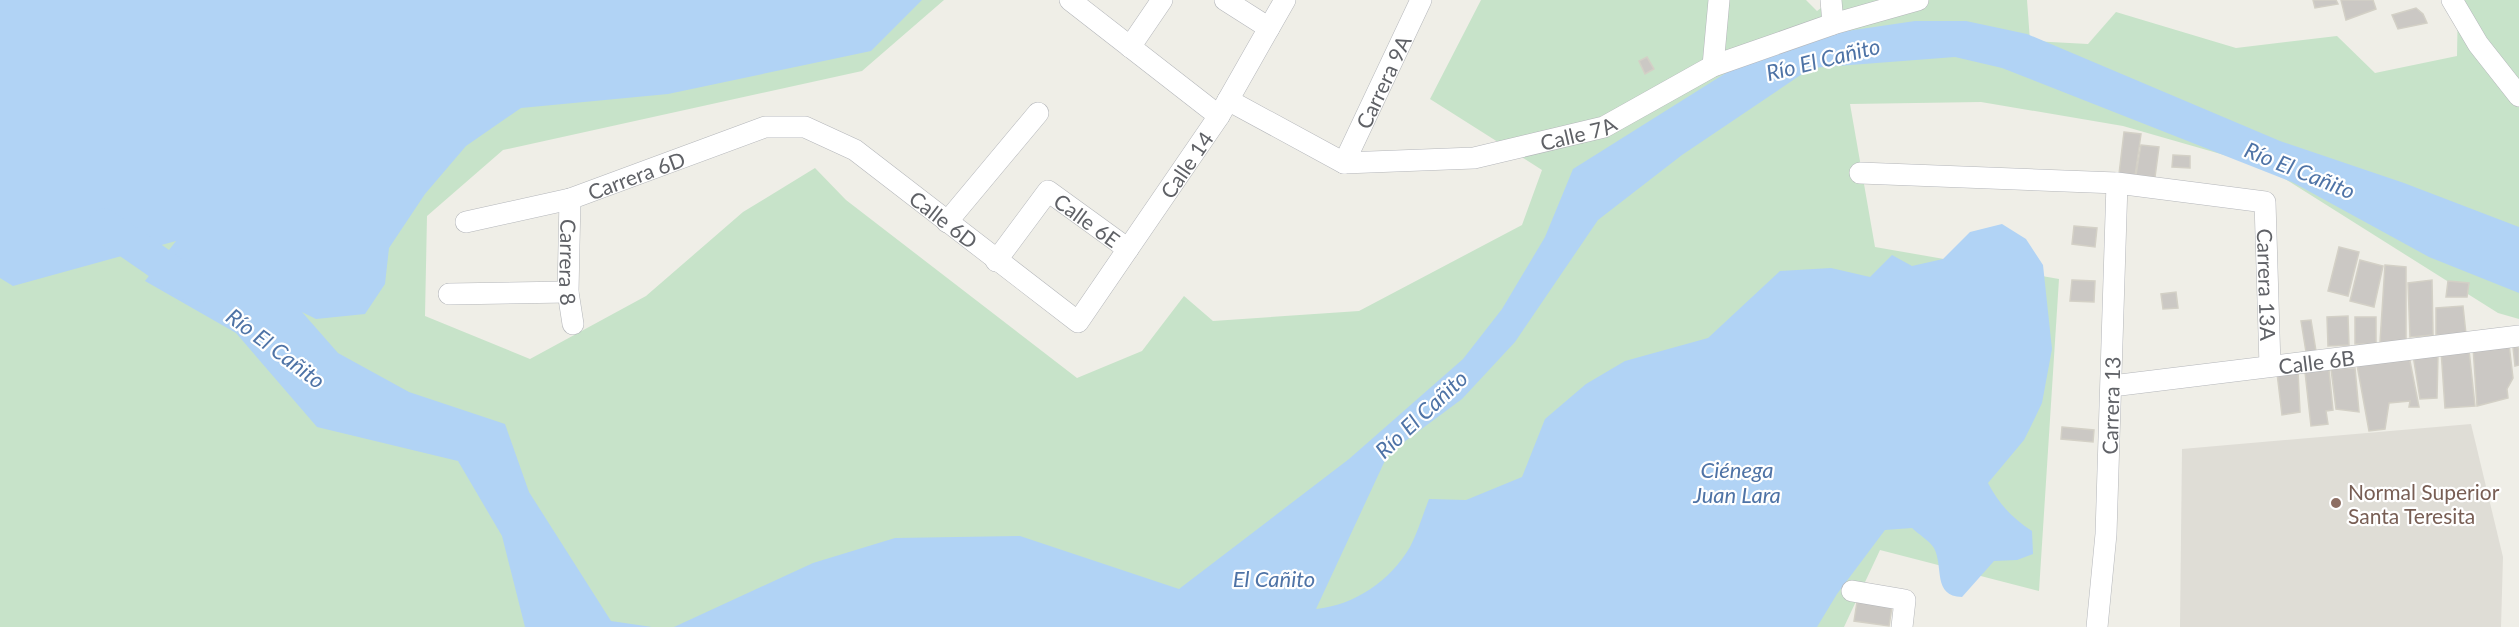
<svg xmlns="http://www.w3.org/2000/svg" width="2519" height="627" viewBox="0 0 2519 627" font-family="Lato,sans-serif">
<style>
.education{fill:#dfddd6}
.green{fill:#c7e3c9}
.water{fill:#b1d3f5}
.lines{fill:none;stroke-linecap:round;stroke-linejoin:round}
.river{stroke:#b1d3f5;stroke-width:33}
.building{fill:#cbc8c4;stroke:#d3d0c6;stroke-width:1.5}
.minor-casing{stroke:#b4b6ba;stroke-width:22}
.minor{stroke:#fff;stroke-width:21}
.education-dot{fill:#8d6e63;stroke:#fff;stroke-width:2}
.labels{text-anchor:middle;dominant-baseline:central;stroke-width:4.5;stroke-linejoin:round;paint-order:stroke}
.street-label{font-size:21px;fill:#5f6166;stroke:#fff}
.education-label{font-size:21px;fill:#785e54;stroke:#fff;text-anchor:start}
.water-label{font-size:22px;font-style:italic;fill:#4e73a6;stroke:#fff}
</style>
<rect width="100%" height="100%" fill="#efeee7"/>
<!-- education -->
<path class="education" d="M2471,424L2503,557L2501,627H2180L2182,449Z"/>
<!-- green -->
<path class="green" d="M0,0H944L862,71L503,150L427,216L425,316L530,359L646,296L743,212L815,168L846,200L1077,378L1142,351L1184,296L1213,321L1359,311L1522,225L1542,170L1430,99L1481,0H1806L1817,11L1832,0H2027L2030,41L2088,44L2116,12L2236,48L2337,36L2375,73L2457,56L2458,0H2519V319L2498,313L2266,167L2123,126L1981,102L1850,104L1875,247L2059,279L2039,591L1880,550L1844,627H0Z"/>
<!-- water -->
<g class="water">
<path d="M0,0H922L871,51L668,94L521,108L466,146L425,194L389,248L385,284L365,314L316,319L302,312L338,353L409,392L505,424L529,492L611,621L652,627H525L502,536L458,461L317,427L236,333L145,281L176,241L13,286L0,278Z"/>
<path d="M1915,21H1966L2027,34L2280,141L2404,183L2519,227V293L2429,257L2292,182L2002,68L1955,57L1811,68L1682,155L1598,220L1515,342L1462,399L1388,454L1316,609C1355,605 1390,581 1410,547C1418,532 1423,514 1429,499L1466,500L1522,477L1545,419L1586,384L1625,361L1708,338L1780,271L1831,268L1870,277L1892,255L1912,266L1943,259L1970,232L2002,224L2026,239L2043,265L2052,349L2042,403L2031,426L2024,440L1988,483C1999,504 2012,518 2032,531L2033,554L2017,560L1994,561L1962,597C1932,596 1944,567 1934,548C1930,541 1918,534 1912,528L1885,530L1837,594L1817,627H674L813,563L895,538L1020,536L1179,589L1349,459L1463,359L1502,309L1545,237L1573,169L1737,66L1784,47L1847,31Z"/>
</g>
<g class="lines">
<!-- river -->
<path class="river" d="M104,225L195,288"/>
</g>
<!-- building -->
<g class="building">
<path d="M2313,0H2336L2338,4L2315,8Z"/>
<path d="M2341,0H2373L2376,9L2346,20Z"/>
<path d="M2416,8L2423,14L2427,23L2398,29L2392,15Z"/>
<path d="M1647,57L1654,69L1645,74L1639,61Z"/>
<path d="M2124,132L2141,134L2135,176L2119,174Z"/>
<path d="M2141,145L2159,147L2155,177L2136,175Z"/>
<path d="M2173,155L2190,156V168L2172,167Z"/>
<path d="M2074,226L2097,228L2095,247L2072,244Z"/>
<path d="M2339,247L2359,252L2348,296L2328,291Z"/>
<path d="M2360,260L2383,266L2374,307L2350,301Z"/>
<path d="M2385,265L2406,267V341L2380,342Z"/>
<path d="M2072,280L2095,281L2094,302L2070,301Z"/>
<path d="M2432,280L2433,335L2410,337L2408,283Z"/>
<path d="M2448,281L2469,283L2467,297H2446Z"/>
<path d="M2176,292L2178,308L2163,309L2161,294Z"/>
<path d="M2463,306L2466,334L2436,335V308Z"/>
<path d="M2348,316L2349,345L2328,346L2327,317Z"/>
<rect x="2355" y="317" width="21" height="27"/>
<path d="M2311,320L2316,351L2306,352L2301,321Z"/>
<path d="M2509,344L2513,378L2507,389L2508,398L2477,406L2473,347Z"/>
<path d="M2513,347L2519,348V365L2515,366Z"/>
<path d="M2441,350H2469L2475,406L2445,408Z"/>
<path d="M2438,354L2437,398L2420,399L2413,355Z"/>
<path d="M2409,356L2419,407H2409L2410,401L2389,403L2385,429L2369,431L2357,365Z"/>
<path d="M2355,368L2359,412L2336,409L2331,369Z"/>
<path d="M2329,370L2333,410L2326,411L2328,424L2311,426L2305,372Z"/>
<path d="M2298,371L2300,412L2282,415L2277,373Z"/>
<path d="M2062,427L2094,430L2093,442L2061,439Z"/>
<path d="M1857,602L1892,607L1889,626L1854,621Z"/>
</g>
<g class="lines">
<!-- minor casing -->
<g class="minor-casing">
<g id="minor">
<path d="M1070,0L1219,116"/>
<path d="M1225,0L1269,28"/>
<path d="M1831,0L1833,24"/>
<path d="M2452,0L2478,44L2519,96"/>
<path d="M1130,47L1162,0"/>
<path d="M1713,66L1719,0"/>
<path id="s1" d="M1228,100L1344,163L1474,158L1604,127L1713,66L1833,24L1918,0"/>
<path id="s2" d="M1344,163L1421,0"/>
<path id="s3" d="M1860,173L2117,183L2265,202L2270,366"/>
<path id="s4" d="M570,199L568,292L573,324"/>
<path id="s5" d="M466,222L570,199L765,127H805L855,150L1078,322L1219,116L1285,0"/>
<path d="M947,222L1038,113"/>
<path id="s6" d="M996,261L1048,191L1128,249"/>
<path d="M449,294L568,292"/>
<path id="s7" d="M2112,386L2519,336"/>
<path d="M1852,591L1905,600L1902,627"/>
<path id="s8" d="M2097,627L2106,534L2117,183"/>
</g>
</g>
<!-- minor -->
<use href="#minor" class="minor"/>
</g>
<!-- markers -->
<circle class="education-dot" cx="2336" cy="503" r="6"/>
<g class="labels">
<!-- street labels -->
<g class="street-label">
<text stroke="none"><textPath href="#s2" startOffset="90">Carrera 9A</textPath></text>
<text stroke="none"><textPath href="#s1" startOffset="369">Calle 7A</textPath></text>
<text stroke="none"><textPath href="#s5" startOffset="882">Calle 14</textPath></text>
<text stroke="none"><textPath href="#s5" startOffset="177">Carrera 6D</textPath></text>
<text stroke="none"><textPath href="#s5" startOffset="522">Calle 6D</textPath></text>
<text stroke="none"><textPath href="#s6" startOffset="136">Calle 6E</textPath></text>
<text stroke="none"><textPath href="#s4" startOffset="63">Carrera 8</textPath></text>
<text stroke="none"><textPath href="#s3" startOffset="489">Carrera 13A</textPath></text>
<text stroke="none"><textPath href="#s7" startOffset="206">Calle 6B</textPath></text>
<text stroke="none"><textPath href="#s8" startOffset="222">Carrera 13</textPath></text>
</g>
<!-- education labels -->
<g class="education-label">
<text x="2348" y="491">Normal Superior<tspan x="2348" dy="24">Santa Teresita</tspan></text>
</g>
<!-- water labels -->
<g class="water-label">
<text transform="translate(1823 59) rotate(-14)">Río El Cañito</text>
<text transform="translate(2300 170) rotate(22)">Río El Cañito</text>
<text transform="translate(276 348) rotate(37)">Río El Cañito</text>
<text transform="translate(1421 414) rotate(-43)">Río El Cañito</text>
<text x="1737" y="469">Ciénega<tspan x="1737" dy="25">Juan Lara</tspan></text>
<text x="1274" y="578">El Cañito</text>
</g>
</g>
</svg>
